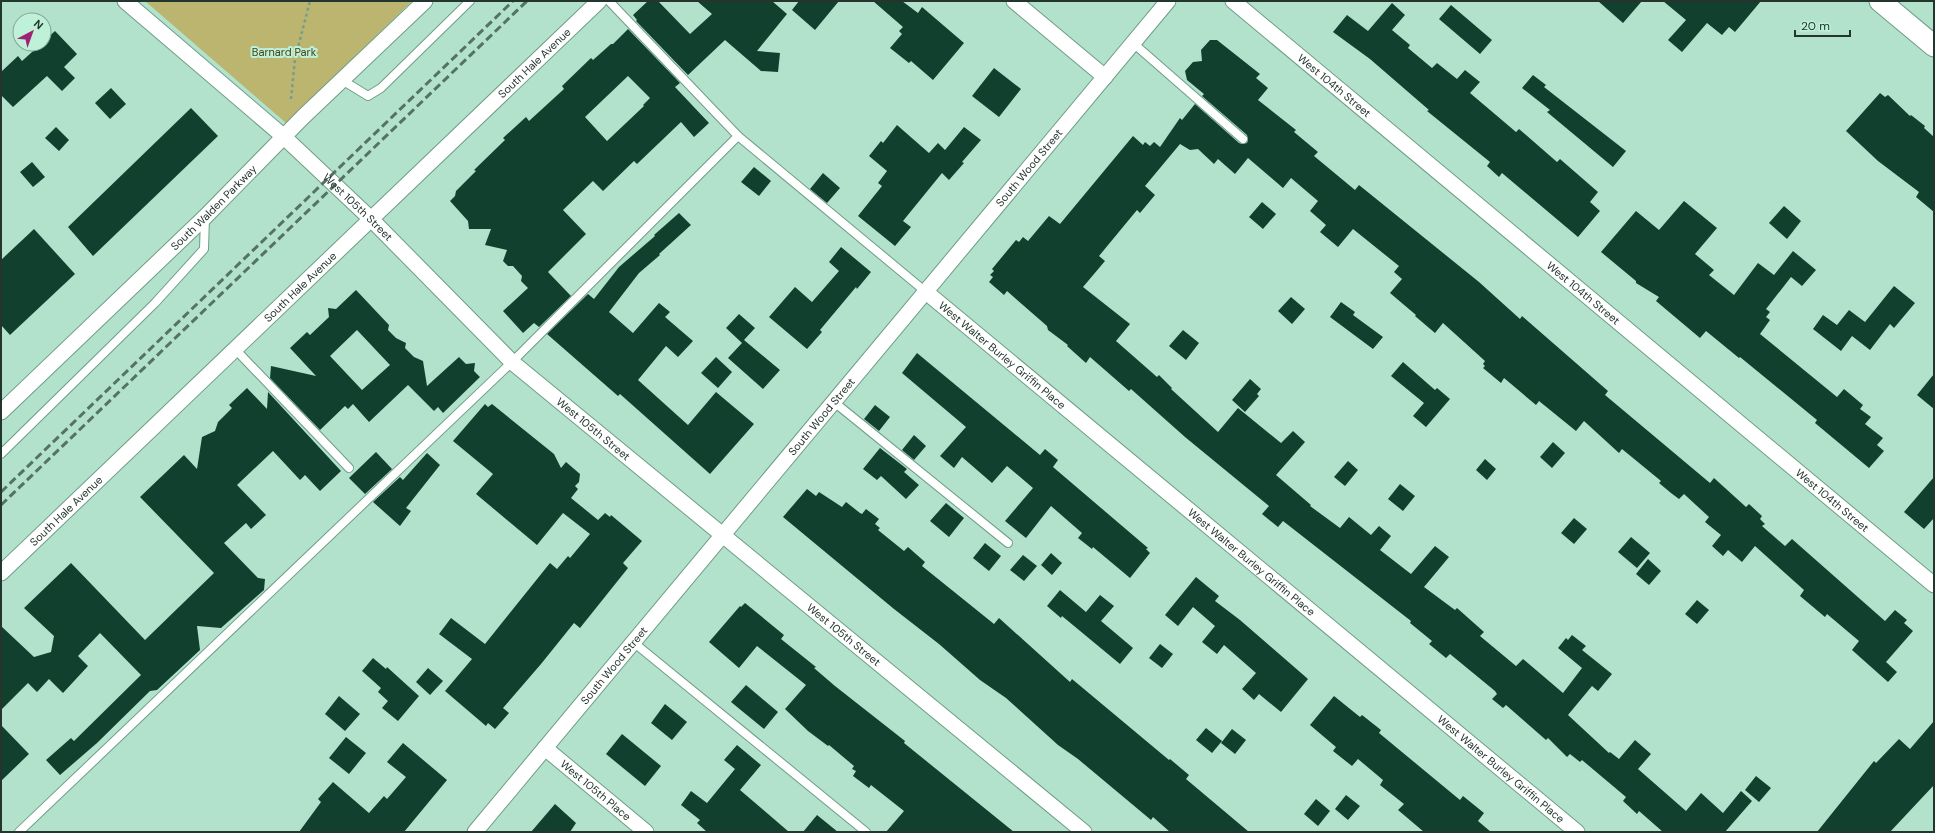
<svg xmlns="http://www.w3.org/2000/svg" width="1935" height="833" viewBox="0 0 1935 833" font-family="'DM Sans',sans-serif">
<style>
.green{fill:#bbb56f}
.building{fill:#12402f;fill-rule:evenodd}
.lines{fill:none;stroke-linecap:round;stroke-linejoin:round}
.service-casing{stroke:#6f9d88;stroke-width:10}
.minor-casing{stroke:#6f9d88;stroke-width:17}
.secondary-casing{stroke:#6f9d88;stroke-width:23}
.path{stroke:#799d8c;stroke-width:2.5;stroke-dasharray:3 3;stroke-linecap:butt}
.service{stroke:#fff;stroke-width:8}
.minor{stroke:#fff;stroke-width:15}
.secondary{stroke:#fff;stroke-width:21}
.rail{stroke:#557264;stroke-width:3;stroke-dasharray:8 4;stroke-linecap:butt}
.labels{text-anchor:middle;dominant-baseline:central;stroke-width:4;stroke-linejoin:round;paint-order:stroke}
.park-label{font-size:11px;fill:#464217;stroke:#bff0d8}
.street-label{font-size:11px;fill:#23362d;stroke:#bff0d8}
</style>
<rect width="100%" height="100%" fill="#b2e2cb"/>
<!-- green -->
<path class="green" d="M145,1H412L286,123Z"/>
<!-- building -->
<g class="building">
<path d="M648,1H658L690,34L712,14L697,1H772L787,14L757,51L780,53L778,72L761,71L725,40L688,75L636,21L637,20L633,15Z"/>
<path d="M799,1H839L815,30L792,10Z"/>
<path d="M873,1H902L918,13L922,7L964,43L933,80L911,61L909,63L890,48L902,34L899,31L903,27Z"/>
<path d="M1598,1H1642L1623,23Z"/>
<path d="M1663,1H1761L1735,32L1729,27L1722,35L1707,23L1682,52L1668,40L1686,20Z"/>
<path d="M1392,3L1405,15L1392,30L1410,45L1408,48L1432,68L1437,63L1457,79L1465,70L1480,82L1470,93L1516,132L1519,129L1557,162L1560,159L1598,192L1590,202L1600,211L1578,237L1502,173L1499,177L1487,166L1490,162L1427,111L1429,110L1370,59L1333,32L1347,15L1368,31Z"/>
<path d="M1451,5L1492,40L1480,54L1439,19Z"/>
<path d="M628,29L680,83L675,87L709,123L694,137L681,122L637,164L634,161L603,191L593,181L563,210L586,234L548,272L571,296L539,327L534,323L523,333L503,311L528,288L521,281L522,276L513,266H508L503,261L507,250L485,245L491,229H469L468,221L450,201L455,196L456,191L476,171L474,170L505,140L503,138L526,117L529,121L564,89L562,86L591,58L593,60L611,44H613ZM628,76L650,98L643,105L644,106L607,141L585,117Z"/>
<path d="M55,31L77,54L64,67L75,78L62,91L47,76L13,107L1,95V72L18,56L22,61L41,44H44V41Z"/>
<path d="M1210,40H1217L1260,74L1256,78L1268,88L1258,100L1296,130L1294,132L1318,152L1314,156L1355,190L1359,185L1479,282L1520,319L1522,316L1608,391L1605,395L1710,483L1714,478L1746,507L1749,504L1762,516L1760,519L1765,524L1762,526L1785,546L1792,539L1885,621L1895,610L1907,620L1904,623L1913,631L1886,662L1897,672L1888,682L1852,650L1859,641L1827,614L1825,617L1800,596L1804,590L1755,546L1742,562L1728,550L1723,556L1712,546L1721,535L1705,522L1709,517L1684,494L1679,499L1671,493L1659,483L1661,481L1622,449L1619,453L1584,421L1576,431L1539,401L1536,405L1504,378L1501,383L1483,368L1485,366L1483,364L1485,361L1443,323L1435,333L1415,316L1416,315L1390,293L1402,279L1394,272L1399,266L1353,229L1338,247L1320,232L1326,225L1310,211L1318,201L1291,178L1283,188L1248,158L1235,174L1218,159L1214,164L1198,149L1190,150L1180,144L1145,186L1155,195L1140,213L1137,210L1099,256L1105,261L1083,287L1130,324L1116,341L1157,377L1159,375L1172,388L1171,389L1218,432L1238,408L1281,443L1293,431L1305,442L1276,475L1311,505L1310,506L1340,528L1349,517L1371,535L1379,526L1391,536L1380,550L1411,574L1435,546L1449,557L1424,587L1455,610L1457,608L1484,632L1480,636L1516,666L1523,659L1563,693L1582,668L1558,648L1566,638L1568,640L1572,635L1586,646L1582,650L1612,674L1598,691L1592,686L1568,715L1609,753L1610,752L1619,759L1635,740L1651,754L1638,769L1686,811L1701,793L1723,813L1741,791L1752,801L1725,832H1663L1639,811L1637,814L1623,801L1626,797L1582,760L1580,762L1570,754L1567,757L1548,738L1546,740L1506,705L1503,708L1492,699L1497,694L1495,691L1450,654L1446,658L1429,644L1432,641L1410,623L1411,621L1283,521L1278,527L1262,514L1269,506L1185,437L1131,389L1129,391L1090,357L1086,363L1067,346L1068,345L1048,330L1047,326L1007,291L1004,295L989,282L993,277L990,275L994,271L992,269L1016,240L1019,242L1023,237L1028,241L1049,216L1060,224L1133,136L1143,145L1145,142L1150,146L1154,142L1160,147L1180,118L1182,120L1195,104L1239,143L1242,144L1247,143L1248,140L1247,135L1202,96L1204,94L1187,80L1185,71L1193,62L1202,61L1201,50Z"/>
<path d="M994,68L1021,89L999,117L972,96Z"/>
<path d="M1533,75L1546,85L1544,87L1626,151L1613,167L1547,112L1550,110L1522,88Z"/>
<path d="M111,88L126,104L110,119L95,103Z"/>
<path d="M1880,93L1885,97L1888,95L1910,116L1911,115L1925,126L1924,128L1934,137V212L1916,197L1919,192L1878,161L1846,131Z"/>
<path d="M191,108L218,136L93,256L68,227Z"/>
<path d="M897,125L929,153L938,143L945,150L964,127L981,140L962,162L964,163L949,180L942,173L903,221L911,227L895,246L858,216L882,186L878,183L887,171L869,156L881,141L883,143Z"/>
<path d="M56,127L69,140L59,151L45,138Z"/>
<path d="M32,162L45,177L33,187L20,172Z"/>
<path d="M754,167L771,181L759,196L741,182Z"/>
<path d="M823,173L840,188L827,203L810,189Z"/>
<path d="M1684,201L1717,228L1695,254L1714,270L1709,275L1734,295L1758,263L1774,275L1793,251L1816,270L1802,286L1791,277L1766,309L1770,312L1766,317L1770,320L1760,334L1837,397L1844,389L1863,405L1860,409L1871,417L1865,424L1883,438L1877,445L1884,451L1869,468L1815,423L1817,420L1740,357L1739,358L1706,331L1700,338L1656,301L1659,297L1636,283V281L1601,252L1636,211L1659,230Z"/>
<path d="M1262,202L1276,214L1263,229L1249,217Z"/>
<path d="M1784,206L1801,221L1787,239L1769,223Z"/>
<path d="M679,213L691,225L659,254L660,255L639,273L609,312L633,333L659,303L670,312L665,317L693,341L678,357L666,346L638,380L688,425L716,392L754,424L710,474L620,394L618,396L547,334L588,294L594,299L619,267L655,236L654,235Z"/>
<path d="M34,229L75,274L10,335L1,325V260Z"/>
<path d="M841,247L871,272L857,289L856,287L820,330L822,332L807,349L769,317L795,287L812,302L839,271L829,262Z"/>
<path d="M1894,286L1915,303L1894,328L1890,324L1870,350L1852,336L1841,351L1813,329L1823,315L1837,325L1849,310L1865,322Z"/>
<path d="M356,290L389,325L388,330L396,338L406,343L405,348L414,357L423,361L427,386L459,357L466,364L475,363L474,371L480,377L443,413L438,407L434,411L408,385L369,422L353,404L348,409L345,406L320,430L270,378L271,366L316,376L290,348L307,332L310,335L329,317L328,308L336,309ZM357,330L390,365L362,390L330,356Z"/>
<path d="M1291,297L1305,309L1292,324L1278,311Z"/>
<path d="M1341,302L1355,312L1353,315L1383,337L1373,349L1330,317Z"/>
<path d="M739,314L755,328L744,340L780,370L763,389L728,358L742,343L726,328Z"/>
<path d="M1183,330L1199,343L1186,360L1169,346Z"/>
<path d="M917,353L1040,455L1045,449L1058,460L1053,467L1148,548L1146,549L1150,553L1130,578L1093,547L1092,549L1078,538L1082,533L1051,506L1026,538L1005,521L1033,488L1007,466L992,483L962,457L954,468L940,456L966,427L902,373Z"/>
<path d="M716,357L732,372L718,388L701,373Z"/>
<path d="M1403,362L1435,390L1437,388L1450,399L1426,427L1413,416L1424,403L1391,376Z"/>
<path d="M1934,374V409L1917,395Z"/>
<path d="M1250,379L1261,389L1257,394L1259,396L1245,412L1232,400Z"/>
<path d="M247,388L267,409L268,392L341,471L320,491L305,475L300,480L273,451L237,485L266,515L251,529L246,523L224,543L258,578L265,579L264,590L221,628L197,626L200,650L157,690L150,691L97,743L60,775L46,760L71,738L74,741L141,675L100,633L78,656L88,666L63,693L49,679L37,692L28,683L1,710V626L34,657L51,652L54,636L24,608L71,563L145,640L214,573L140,497L184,455L197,469L202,437L215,431L218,422L232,408L229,405Z"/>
<path d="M485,404L488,407L492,404L554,454L561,468L566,462L580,474L579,482L575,486L578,489L571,498L598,520L605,513L610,517L611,515L642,541L623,563L628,568L580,628L574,623L541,664L503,708L509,713L495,729L488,723L486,726L445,691L472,659L439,634L451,618L485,644L550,563L557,569L568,556L570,558L590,534L563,513L537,545L476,494L493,474L453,441Z"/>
<path d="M875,405L890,417L879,431L864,419Z"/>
<path d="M914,435L926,446L914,460L902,450Z"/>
<path d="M1553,442L1565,453L1552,468L1540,457Z"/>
<path d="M880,448L907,469L904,472L919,485L906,499L881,476L877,480L863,469Z"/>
<path d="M376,452L392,469L365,494L349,478Z"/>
<path d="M427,453L440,465L406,508L411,511L400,526L373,502L400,477L403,480Z"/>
<path d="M1485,459L1496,469L1487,480L1476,470Z"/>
<path d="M1348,461L1358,470L1345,486L1334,477Z"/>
<path d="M1934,477V518L1924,529L1904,512Z"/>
<path d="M1400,484L1415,496L1403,511L1388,499Z"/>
<path d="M807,489L816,496L819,492L842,507L846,502L860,513L862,514L866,509L879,519L875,524L880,528L878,530L904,551L908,547L925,562L922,566L994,624L999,618L1070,682L1072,679L1169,760L1170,759L1189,775L1186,779L1249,832H1170L1153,817L1151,820L1078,759L1058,745L1006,698L980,680L939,644L894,609L783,517Z"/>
<path d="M946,503L964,518L949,537L930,521Z"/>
<path d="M1574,518L1587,529L1574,544L1561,533Z"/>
<path d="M1631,537L1650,553L1637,568L1618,552Z"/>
<path d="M985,543L1001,556L989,571L973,558Z"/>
<path d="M1051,553L1062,563L1052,575L1041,565Z"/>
<path d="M1023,555L1037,566L1024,581L1010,570Z"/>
<path d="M1648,559L1661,571L1649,585L1636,574Z"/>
<path d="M1196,577L1219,596L1215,601L1240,620L1308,679L1281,712L1259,694L1254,700L1242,689L1256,673L1224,645L1217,654L1202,642L1215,626L1193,607L1178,626L1165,615Z"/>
<path d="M1060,590L1086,612L1100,595L1114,606L1101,621L1133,648L1120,664L1062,616L1061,618L1047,606Z"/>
<path d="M1697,600L1709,610L1697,624L1685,614Z"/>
<path d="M745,603L784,635L781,639L816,667L814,668L835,686L905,741L904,743L1014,832H886L904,811L871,785L869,788L853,776L856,771L852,769L854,766L829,745L828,746L808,731L785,709L806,685L757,646L739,668L709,642L740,606L741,607Z"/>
<path d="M1160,644L1173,654L1162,668L1149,658Z"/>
<path d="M373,658L386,669L387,667L419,696L398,721L382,708L388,701L378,692L381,688L362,671Z"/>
<path d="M428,668L443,681L430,695L416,682Z"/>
<path d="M746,685L778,712L764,729L731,702Z"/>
<path d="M339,696L360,714L345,731L325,714Z"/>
<path d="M1334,696L1360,717L1362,715L1381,730L1379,733L1460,800L1463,796L1484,813L1478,821L1491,832H1424L1398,810L1404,804L1380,785L1383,780L1358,759L1352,766L1333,751L1336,747L1310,725Z"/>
<path d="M665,704L687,722L672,740L651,723Z"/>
<path d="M1934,721V785L1890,832H1817L1874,761L1876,763L1899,739L1910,749Z"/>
<path d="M1,725L29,754L1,781Z"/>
<path d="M1206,728L1222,741L1212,753L1196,740Z"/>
<path d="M1232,729L1246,740L1235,754L1221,743Z"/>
<path d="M622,734L661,766L645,786L606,754Z"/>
<path d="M346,737L366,753L349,774L329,758Z"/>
<path d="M403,743L447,780L404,832H299L321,802L318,799L333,782L369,813L384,796L387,799L406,777L387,762Z"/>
<path d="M737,745L761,765L740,790L789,832H707L697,823L700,820L681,805L691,791L707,803L735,769L724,760Z"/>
<path d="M1756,776L1771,788L1759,802L1745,790Z"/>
<path d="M1346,795L1360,806L1348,820L1335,809Z"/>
<path d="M1316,799L1330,811L1318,826L1304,814Z"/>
<path d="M555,804L576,823L570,832H531Z"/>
<path d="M817,815L838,832H803Z"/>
</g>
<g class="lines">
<!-- service casing -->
<g class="service-casing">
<g id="service">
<path d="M609,1L738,136L926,292"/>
<path d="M1133,43L1243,139"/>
<path d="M342,80L368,96L381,88L470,1"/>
<path d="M235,349L349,468"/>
<path d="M834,402L1008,543"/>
<path d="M1,454L155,303L204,249L205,217"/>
<path d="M633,642L866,832"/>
<path d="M19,832L512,362L738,136"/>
</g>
</g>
<!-- minor casing -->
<g class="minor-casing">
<g id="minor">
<path id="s1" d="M125,1L283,136L371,219L512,362L1084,832"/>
<path d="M1014,1L1105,77"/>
<path id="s2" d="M1233,1L1934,585"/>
<path id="s3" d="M926,292L1577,832"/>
<path id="s4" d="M1,412L205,217L303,117L425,1"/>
<path id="s5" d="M1,573L599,1"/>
<path id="s6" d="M545,748L646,832"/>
<path id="s7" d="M475,832L1168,1"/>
</g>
</g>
<!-- secondary casing -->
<g class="secondary-casing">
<path id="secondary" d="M1880,1L1934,46"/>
</g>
<!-- path -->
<path class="path" d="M291,99L295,59L310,1"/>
<!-- service -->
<use href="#service" class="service"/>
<!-- minor -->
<use href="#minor" class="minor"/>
<!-- secondary -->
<use href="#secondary" class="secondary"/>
<!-- rail -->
<g class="rail">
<path d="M1,492L513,1"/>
<path d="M1,505L527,1"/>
</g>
</g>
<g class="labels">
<!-- park labels -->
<g class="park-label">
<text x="284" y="52">Barnard Park</text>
</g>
<!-- street labels -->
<g class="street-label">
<text stroke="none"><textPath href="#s5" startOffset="738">South Hale Avenue</textPath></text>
<text stroke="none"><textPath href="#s2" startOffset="132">West 104th Street</textPath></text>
<text stroke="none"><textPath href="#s7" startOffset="865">South Wood Street</textPath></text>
<text stroke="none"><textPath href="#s4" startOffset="295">South Walden Parkway</textPath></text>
<text stroke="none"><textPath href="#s1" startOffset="311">West 105th Street</textPath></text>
<text stroke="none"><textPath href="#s5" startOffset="414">South Hale Avenue</textPath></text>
<text stroke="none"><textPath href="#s2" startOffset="456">West 104th Street</textPath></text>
<text stroke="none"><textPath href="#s3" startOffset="99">West Walter Burley Griffin Place</textPath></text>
<text stroke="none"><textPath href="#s7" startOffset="541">South Wood Street</textPath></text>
<text stroke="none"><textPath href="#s1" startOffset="635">West 105th Street</textPath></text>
<text stroke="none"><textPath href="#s2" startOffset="780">West 104th Street</textPath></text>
<text stroke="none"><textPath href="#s5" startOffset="90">South Hale Avenue</textPath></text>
<text stroke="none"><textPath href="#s3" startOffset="423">West Walter Burley Griffin Place</textPath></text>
<text stroke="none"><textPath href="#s1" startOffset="959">West 105th Street</textPath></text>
<text stroke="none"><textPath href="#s7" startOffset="217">South Wood Street</textPath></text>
<text stroke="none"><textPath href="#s3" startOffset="747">West Walter Burley Griffin Place</textPath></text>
<text stroke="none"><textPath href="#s6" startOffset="66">West 105th Place</textPath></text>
</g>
</g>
<!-- border -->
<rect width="1935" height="833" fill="none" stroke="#23362d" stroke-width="4"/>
<!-- north arrow -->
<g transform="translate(32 32) rotate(41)"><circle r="19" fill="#bff0d8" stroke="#81a694"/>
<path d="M0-3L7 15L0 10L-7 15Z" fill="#9f2277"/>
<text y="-6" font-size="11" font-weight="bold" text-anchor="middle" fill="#23362d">N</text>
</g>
<!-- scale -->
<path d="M1795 30v6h55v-6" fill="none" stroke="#23362d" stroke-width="2"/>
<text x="1801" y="30" font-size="12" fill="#23362d" stroke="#bff0d8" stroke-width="3" paint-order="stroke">20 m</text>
</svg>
